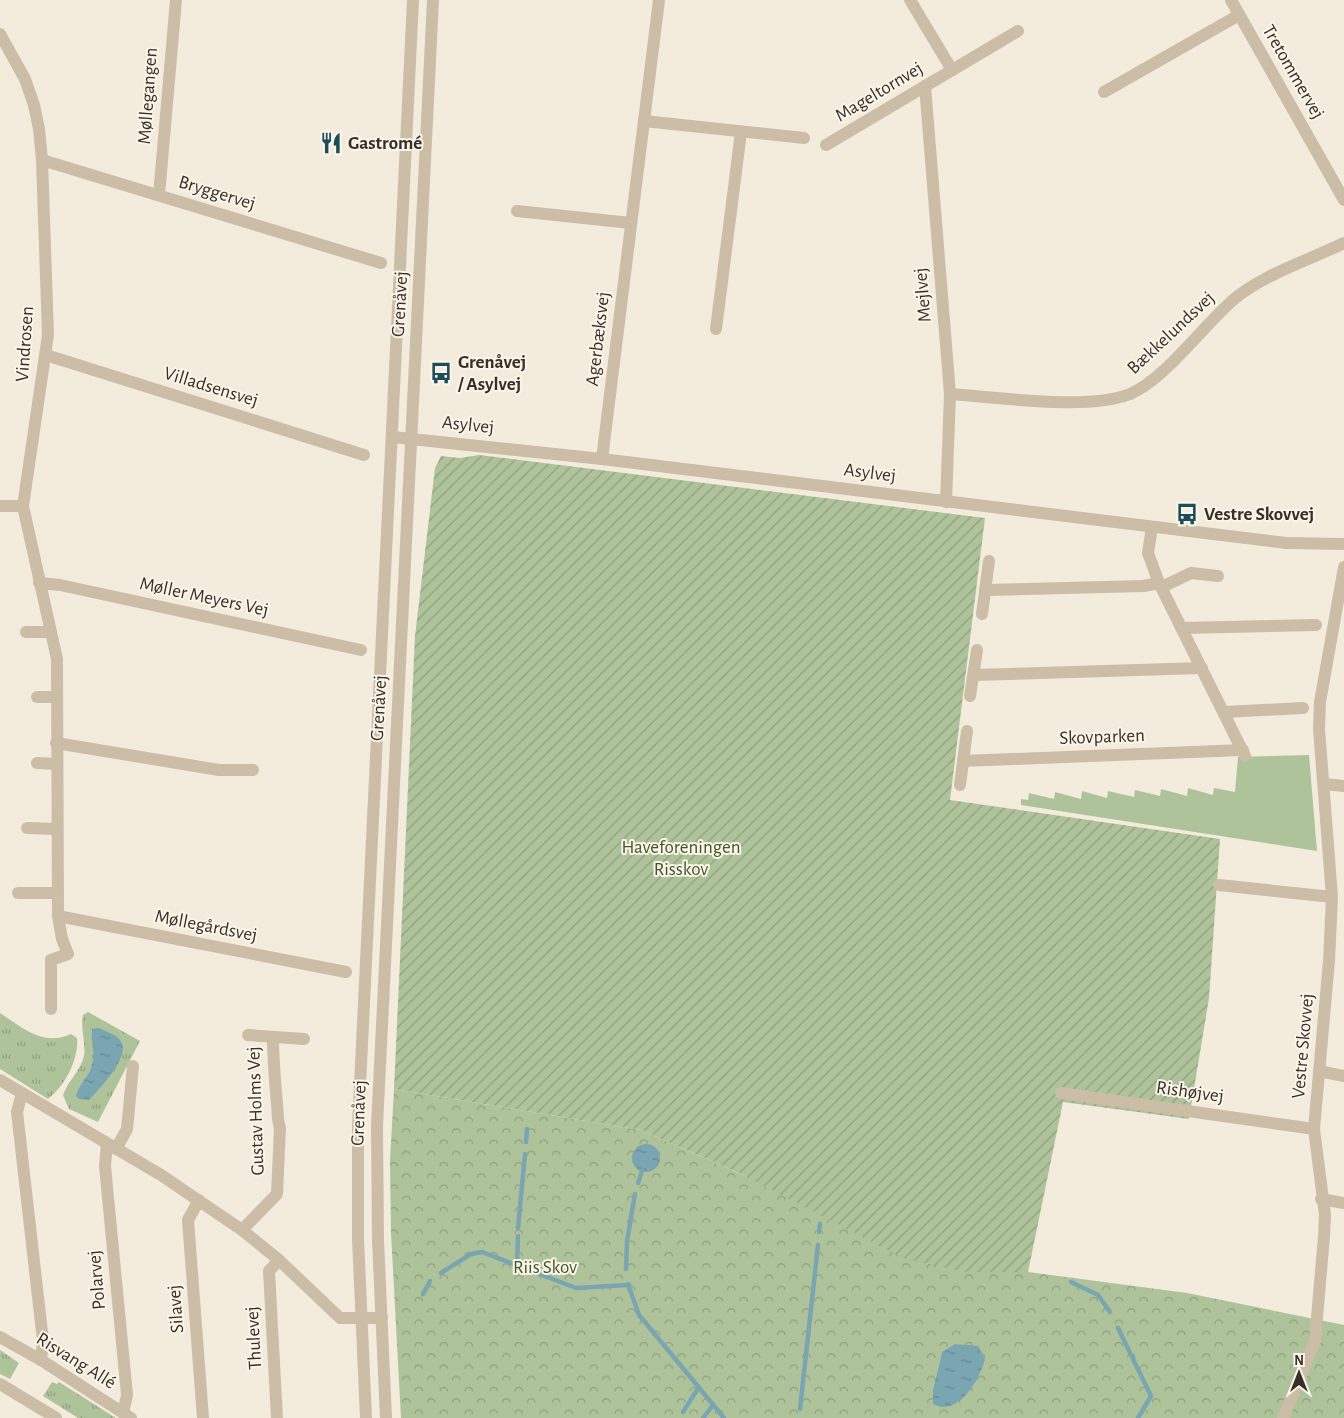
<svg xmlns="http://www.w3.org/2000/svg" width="1344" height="1418" viewBox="0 0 1344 1418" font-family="'Alegreya Sans',sans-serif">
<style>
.grass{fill:url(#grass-tufts);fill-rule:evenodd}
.forest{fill:url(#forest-crowns);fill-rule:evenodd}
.park{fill:#afc39b}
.garden{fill:url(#garden-furrows)}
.water{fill:url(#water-ripples)}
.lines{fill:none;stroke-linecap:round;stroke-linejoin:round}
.stream{stroke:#7aa6b1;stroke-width:4.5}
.minor{stroke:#ccbda7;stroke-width:12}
.labels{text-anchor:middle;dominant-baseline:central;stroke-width:4;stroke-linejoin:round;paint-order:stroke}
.street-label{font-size:19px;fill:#382f28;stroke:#faf5e8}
.poi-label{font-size:19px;font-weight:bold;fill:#382f28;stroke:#faf5e8;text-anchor:start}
.park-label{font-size:19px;fill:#40572b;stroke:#faf5e8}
</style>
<defs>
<pattern id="grass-tufts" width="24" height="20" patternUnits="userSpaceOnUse" patternTransform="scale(1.25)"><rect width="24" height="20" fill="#afc39b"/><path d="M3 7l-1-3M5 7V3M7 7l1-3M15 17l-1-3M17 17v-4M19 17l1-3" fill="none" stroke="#8f9f7e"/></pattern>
<pattern id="forest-crowns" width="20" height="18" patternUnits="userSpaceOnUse" patternTransform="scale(1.25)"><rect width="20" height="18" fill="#afc39b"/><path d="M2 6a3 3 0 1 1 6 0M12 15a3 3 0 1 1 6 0" fill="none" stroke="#8f9f7e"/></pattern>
<pattern id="garden-furrows" width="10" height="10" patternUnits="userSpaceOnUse" patternTransform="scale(1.25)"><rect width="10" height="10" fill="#afc39b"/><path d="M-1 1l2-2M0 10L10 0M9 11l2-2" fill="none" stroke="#8f9f7e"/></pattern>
<pattern id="water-ripples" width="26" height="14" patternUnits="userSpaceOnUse" patternTransform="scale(1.25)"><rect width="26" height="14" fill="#7aa6b1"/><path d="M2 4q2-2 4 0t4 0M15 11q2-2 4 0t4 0" fill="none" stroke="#658890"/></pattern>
</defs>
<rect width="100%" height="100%" fill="#f3ecdc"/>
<!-- grass -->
<g class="grass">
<path d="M88,1012L140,1041L98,1122L69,1109L63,1095C68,1081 81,1070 84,1056C86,1042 80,1029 83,1015ZM92,1029L118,1064L77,1092C84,1081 98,1063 95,1048C93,1040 91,1037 92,1029Z"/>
<path d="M0,1013C23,1028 43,1047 71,1034L77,1038C79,1059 65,1086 48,1099L0,1069Z"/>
<path d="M0,1350L19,1363L10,1379L0,1374Z"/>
<path d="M52,1382L57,1384L59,1382L116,1418H78L43,1396Z"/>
</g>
<!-- forest -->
<path class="forest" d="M394,1089L641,1130L963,1272H1028L1187,1293L1344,1325V1418H401L391,1233L390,1160ZM942,1352L985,1358L933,1389Z"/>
<!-- park -->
<path class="park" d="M1309,755L1317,851L1021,805V799L1028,800L1029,793L1054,799L1055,792L1081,799L1082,791L1107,798L1108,791L1134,797L1135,790L1160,796L1161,789L1187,796L1188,788L1213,795L1214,788L1235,792L1238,757Z"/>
<!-- garden -->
<path class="garden" d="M479,455L985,518L950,800L1220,839L1209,998L1189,1119L1063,1102L1028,1272H963L903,1258L741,1174L641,1130L394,1089L415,636L435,468L441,456L460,458Z"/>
<!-- water -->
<g class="water">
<path d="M99,1028C104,1031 112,1033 117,1037C137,1051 100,1088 89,1100L79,1099L76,1096C78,1086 87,1078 91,1068C97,1050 90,1045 92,1029Z"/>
<circle cx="646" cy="1158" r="14"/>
<path d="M955,1344L978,1346L985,1359C980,1379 958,1418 933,1404V1389L942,1352Z"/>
</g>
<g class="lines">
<!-- stream -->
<g class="stream">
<path d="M526,1142L527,1129"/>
<path d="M638,1183L642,1171"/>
<path d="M518,1228L525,1154"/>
<path d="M819,1232L820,1224"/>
<path d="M517,1265L518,1236"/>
<path d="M626,1269L627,1241L635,1194"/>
<path d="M441,1273L471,1254L482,1252L576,1288L629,1285"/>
<path d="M1071,1282L1098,1295L1110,1312"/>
<path d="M628,1284L639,1315L724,1418"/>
<path d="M423,1294L430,1281"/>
<path d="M1118,1328L1151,1396L1138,1418"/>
<path d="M800,1409L818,1245"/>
<path d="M683,1412L699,1387"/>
<path d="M703,1418L713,1405"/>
</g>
<!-- minor -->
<g class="minor">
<path d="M910,0L952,70"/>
<path d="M1231,0L1344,200"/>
<path d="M0,34L25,79L34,105L39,129L42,160L48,335L23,506L57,659L58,916L62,939L68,954L51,960V1009"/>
<path d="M925,86L950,394L946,502"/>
<path d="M1104,92L1239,15"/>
<path d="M644,121L804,138"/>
<path d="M826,145L1018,31"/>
<path d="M42,160L381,263"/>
<path d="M159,195L176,0"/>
<path d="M517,211L631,223"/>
<path d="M716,329L741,132"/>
<path d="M46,355L364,455"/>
<path d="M950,394C998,397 1087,411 1130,394C1165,379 1203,326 1233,300C1262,275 1309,260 1344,243"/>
<path d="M392,437L602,459L1286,543L1344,544"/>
<path d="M602,459L659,0"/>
<path d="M0,506H23"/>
<path d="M1152,527L1148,553L1159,583L1245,756"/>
<path d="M39,583L60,585L361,650"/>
<path d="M1162,587L1191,573L1218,576"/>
<path d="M985,590L1144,586L1159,583"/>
<path d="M982,614L989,561"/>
<path d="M1182,628L1316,625"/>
<path d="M26,632H50"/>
<path d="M974,675L1202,668"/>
<path d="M970,696L977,650"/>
<path d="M37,697H57"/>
<path d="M1224,712L1303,708"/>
<path d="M56,743L219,770H253"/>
<path d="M963,761L1243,750"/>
<path d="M37,763L56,764"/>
<path d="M1324,784L1344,786"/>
<path d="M960,785L967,731"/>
<path d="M27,828L57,829"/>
<path d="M1219,885L1332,897"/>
<path d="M18,893H58"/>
<path d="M58,916L346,972"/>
<path d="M248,1035L304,1039"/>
<path d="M1319,1071L1344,1076"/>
<path d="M0,1080L161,1175L242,1230L279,1260L340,1318H382"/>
<path d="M22,1093L17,1112L43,1341L41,1360"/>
<path d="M1061,1093L1314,1129"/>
<path d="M107,1144L105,1166L127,1395L123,1413"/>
<path d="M116,1149L127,1129L133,1066"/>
<path d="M1321,1199L1344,1203"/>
<path d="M199,1200L188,1220L203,1418"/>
<path d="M242,1230L277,1194L280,1128C277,1119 278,1113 277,1104C275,1081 273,1060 273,1037"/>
<path d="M0,1337L41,1360L131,1418"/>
<path d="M0,1384L56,1418"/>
<path d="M277,1418L269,1271L279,1260"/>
<path d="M366,1418L358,1239V1126L413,0"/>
<path d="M386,1418L378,1240L377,1126L433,0"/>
<path d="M1283,1418L1315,1341L1324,1236L1325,1215L1314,1129L1329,961L1332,897L1319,729L1320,702L1344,567"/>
</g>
</g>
<!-- icons -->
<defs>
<g id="restaurant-bare" transform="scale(1.725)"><path d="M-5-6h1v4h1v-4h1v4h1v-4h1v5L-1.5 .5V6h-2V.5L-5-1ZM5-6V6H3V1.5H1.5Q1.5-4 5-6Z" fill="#1c4d5b" stroke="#faf5e8" stroke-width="2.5" paint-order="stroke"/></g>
<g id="bus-bare" transform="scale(1.725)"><path d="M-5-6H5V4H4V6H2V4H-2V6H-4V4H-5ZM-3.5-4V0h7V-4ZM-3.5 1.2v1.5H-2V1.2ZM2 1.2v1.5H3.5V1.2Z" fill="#1c4d5b" stroke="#faf5e8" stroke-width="2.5" paint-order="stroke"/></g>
</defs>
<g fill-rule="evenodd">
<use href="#restaurant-bare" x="331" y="143"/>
<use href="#bus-bare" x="441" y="373"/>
<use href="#bus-bare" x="1187" y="514"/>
</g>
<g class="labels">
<!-- street labels -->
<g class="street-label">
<text transform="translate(1293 72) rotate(60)">Tretommervej</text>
<text transform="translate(879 92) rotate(-31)">Mageltornvej</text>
<text transform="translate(148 96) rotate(-86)">Møllegangen</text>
<text transform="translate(217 193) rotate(17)">Bryggervej</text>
<text transform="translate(923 295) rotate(-95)">Mejlvej</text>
<text transform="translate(400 304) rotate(-87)">Grenåvej</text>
<text transform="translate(1171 333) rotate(-43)">Bækkelundsvej</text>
<text transform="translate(598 339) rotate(-83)">Agerbæksvej</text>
<text transform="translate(25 344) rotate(-86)">Vindrosen</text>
<text transform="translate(211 387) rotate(17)">Villadsensvej</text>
<text transform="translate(468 425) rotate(6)">Asylvej</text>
<text transform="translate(870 473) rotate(7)">Asylvej</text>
<text transform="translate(204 597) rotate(12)">Møller Meyers Vej</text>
<text transform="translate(379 708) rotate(-87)">Grenåvej</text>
<text transform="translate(1102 737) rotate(-2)">Skovparken</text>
<text transform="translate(206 926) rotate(11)">Møllegårdsvej</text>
<text transform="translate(1303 1046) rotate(-85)">Vestre Skovvej</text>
<text transform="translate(1190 1092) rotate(8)">Rishøjvej</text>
<text transform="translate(256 1111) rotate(-92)">Gustav Holms Vej</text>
<text transform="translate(359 1113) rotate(-88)">Grenåvej</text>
<text transform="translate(97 1280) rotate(-95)">Polarvej</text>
<text transform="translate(176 1309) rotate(-94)">Silavej</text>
<text transform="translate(254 1338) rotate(-93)">Thulevej</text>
<text transform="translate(76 1361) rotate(32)">Risvang Allé</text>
</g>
<!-- poi labels -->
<g class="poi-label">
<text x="348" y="143">Gastromé</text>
<text x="458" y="362">Grenåvej<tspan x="458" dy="22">/ Asylvej</tspan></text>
<text x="1204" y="514">Vestre Skovvej</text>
</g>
<!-- park labels -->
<g class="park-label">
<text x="681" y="847">Haveforeningen<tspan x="681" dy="22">Risskov</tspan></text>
<text x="545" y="1267">Riis Skov</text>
</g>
</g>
<!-- north arrow -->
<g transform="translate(1299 1373)" stroke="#faf5e8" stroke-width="4" paint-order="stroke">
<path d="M0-4L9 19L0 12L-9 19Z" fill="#382f28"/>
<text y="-8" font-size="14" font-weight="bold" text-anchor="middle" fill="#382f28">N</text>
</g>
</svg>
